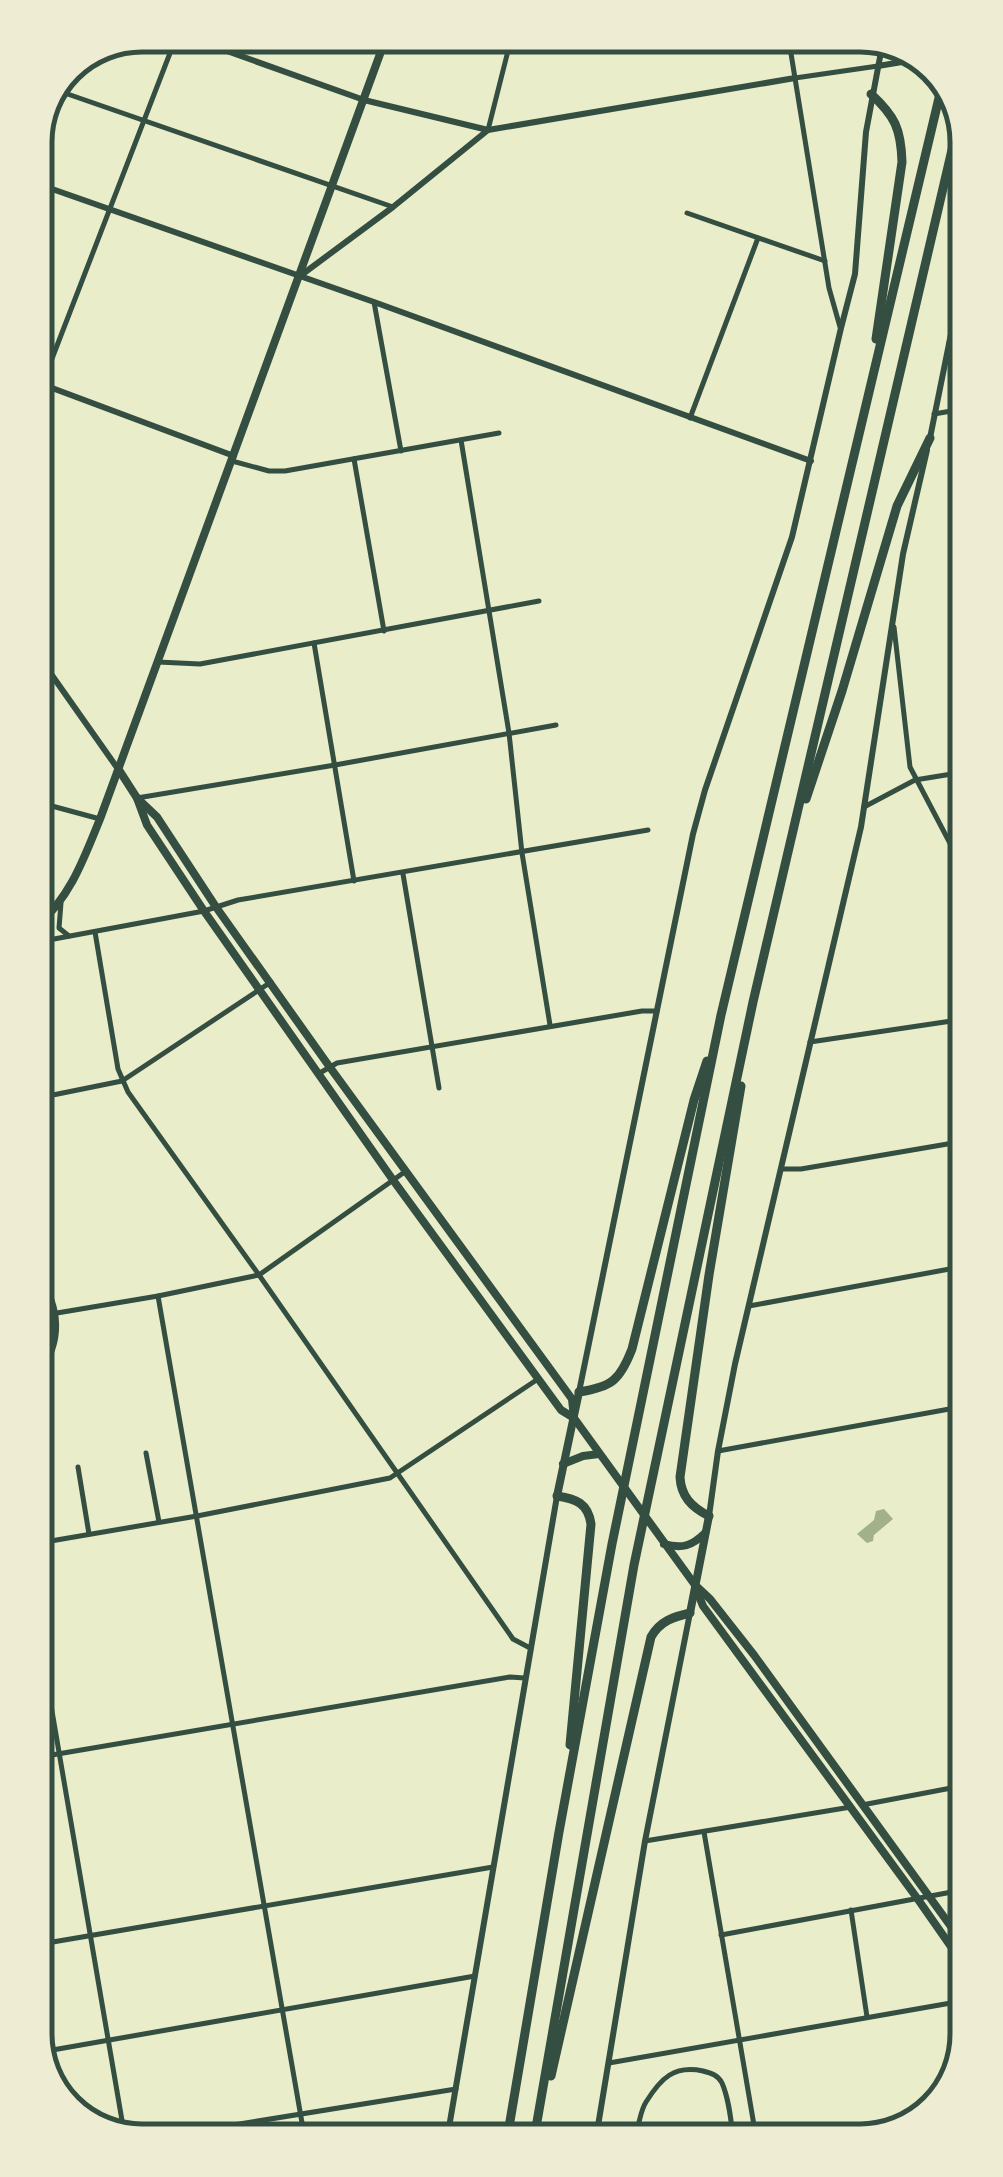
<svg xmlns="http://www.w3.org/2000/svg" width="1003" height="2177" viewBox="0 0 1003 2177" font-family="'Alegreya Sans',sans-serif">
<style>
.water{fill:#a3b18a}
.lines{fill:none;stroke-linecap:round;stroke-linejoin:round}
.minor{stroke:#344e41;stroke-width:5}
.tertiary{stroke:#344e41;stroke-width:6}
.secondary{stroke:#344e41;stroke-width:8}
.primary{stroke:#344e41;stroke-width:8}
.motorway{stroke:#344e41;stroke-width:9}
.rim{fill:none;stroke:#344e41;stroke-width:5}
</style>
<rect width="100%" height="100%" fill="#e9edc9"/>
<!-- water -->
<path class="water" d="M884,1509L893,1519L874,1535L873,1541L867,1543L857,1534L874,1520L876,1511Z"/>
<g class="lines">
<!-- minor -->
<g class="minor">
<path d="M788,35L829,288L840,327"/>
<path d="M795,78L878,66"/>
<path d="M56,90L393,207"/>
<path d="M488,130L512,35"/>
<path d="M687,213L825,261"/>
<path d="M374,302L401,451"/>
<path d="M949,343L963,339"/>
<path d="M36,400L177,35"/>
<path d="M934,414L963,409"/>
<path d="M690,418L758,238"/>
<path d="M461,440L509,733L522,853L550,1025"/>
<path d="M354,459L384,631"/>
<path d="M232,461L269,471H285L499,433"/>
<path d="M894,627L910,767L964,870"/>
<path d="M314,643L354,881"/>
<path d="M158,662L200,664L539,601"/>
<path d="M137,798L335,765L556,725"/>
<path d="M37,802L100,819"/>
<path d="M864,807L915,780L964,772"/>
<path d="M403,874L439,1088"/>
<path d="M61,903L59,928L69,936"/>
<path d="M95,932L118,1069L128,1092L259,1275L513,1639L530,1648"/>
<path d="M38,942L204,911L238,900L648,830"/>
<path d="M810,1042L965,1019"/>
<path d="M318,1074L337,1063L642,1011H657"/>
<path d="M38,1098L122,1081L271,982"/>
<path d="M782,1169H801L965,1141"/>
<path d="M39,1275C61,1307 64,1342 39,1374"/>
<path d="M158,1296L305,2140"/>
<path d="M749,1306L966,1266"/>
<path d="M57,1313L158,1296L259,1275L406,1171"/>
<path d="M718,1451L966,1406"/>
<path d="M146,1453L159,1522"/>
<path d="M78,1467L89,1534"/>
<path d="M39,1543L197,1516L390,1478L538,1379"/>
<path d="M40,1641L125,2138"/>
<path d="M40,1757L510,1677L525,1678"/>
<path d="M862,1805L967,1785"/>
<path d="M704,1832L756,2137"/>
<path d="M645,1841L851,1807"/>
<path d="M851,1910L867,2017"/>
<path d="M721,1935L968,1889"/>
<path d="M41,1944L493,1867"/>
<path d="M41,2052L475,1976"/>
<path d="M609,2063L968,2000"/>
<path d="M633,2138C640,2127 639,2113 646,2102C661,2078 674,2065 703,2071C711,2073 718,2075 722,2083C729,2099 731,2120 733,2137"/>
<path d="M134,2141L456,2089"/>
</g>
<!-- tertiary -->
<g class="tertiary">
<path d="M182,35L364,100L488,130L795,78"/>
<path d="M878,66L926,58"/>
<path d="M35,183L374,302L811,461"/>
<path d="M300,276L393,207L488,130"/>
<path d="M36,382L234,456"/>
<path d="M930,438L953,324L963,293"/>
<path d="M37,654L118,769"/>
<path d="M579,1392L693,834L705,790L792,537L841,328L855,274L866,132L883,41"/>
<path d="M709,1516L718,1451L735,1364L861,827L903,554L927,450"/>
<path d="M596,2138L645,1841L690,1613"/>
<path d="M447,2139L557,1496"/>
</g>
<!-- secondary -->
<g class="secondary">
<path d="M563,1464L583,1456L599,1454"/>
<path d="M557,1496L579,1392"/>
<path d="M664,1544C682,1549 692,1546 705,1533"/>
<path d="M690,1613L709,1516"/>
</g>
<!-- primary -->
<g class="primary">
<path d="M119,770L137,798L157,817L216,907L329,1066L572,1399L574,1418"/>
<path d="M137,798L147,825L204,911L393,1180L561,1410L574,1418L695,1585L710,1599L754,1655L968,1950"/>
<path d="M38,925C71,896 84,858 100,819L387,35"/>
<path d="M696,1589L703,1606L917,1898L968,1971"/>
</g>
<!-- motorway -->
<g class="motorway">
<path d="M871,94C895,116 901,129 902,162L876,339"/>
<path d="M806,799L842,691L897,506L930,438"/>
<path d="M579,1392C612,1387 620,1380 632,1349L694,1100L707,1061"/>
<path d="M557,1496C576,1499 588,1503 591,1524L570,1745"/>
<path d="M709,1516C691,1507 681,1496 680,1477L709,1275L741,1086"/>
<path d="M551,2076L651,1637C660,1621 673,1617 690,1613"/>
<path d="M507,2139L559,1832L612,1544L721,1015L943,81"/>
<path d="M534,2139L634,1565L753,1002L962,107"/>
</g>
</g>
<!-- crop -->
<path d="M0 0H1003V2177H0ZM142 52H860A90 90 0 0 1 950 142V2034A90 90 0 0 1 860 2124H142A90 90 0 0 1 52 2034V142A90 90 0 0 1 142 52Z" fill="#eeecd3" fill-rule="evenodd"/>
<path class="rim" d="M142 52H860A90 90 0 0 1 950 142V2034A90 90 0 0 1 860 2124H142A90 90 0 0 1 52 2034V142A90 90 0 0 1 142 52Z"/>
</svg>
